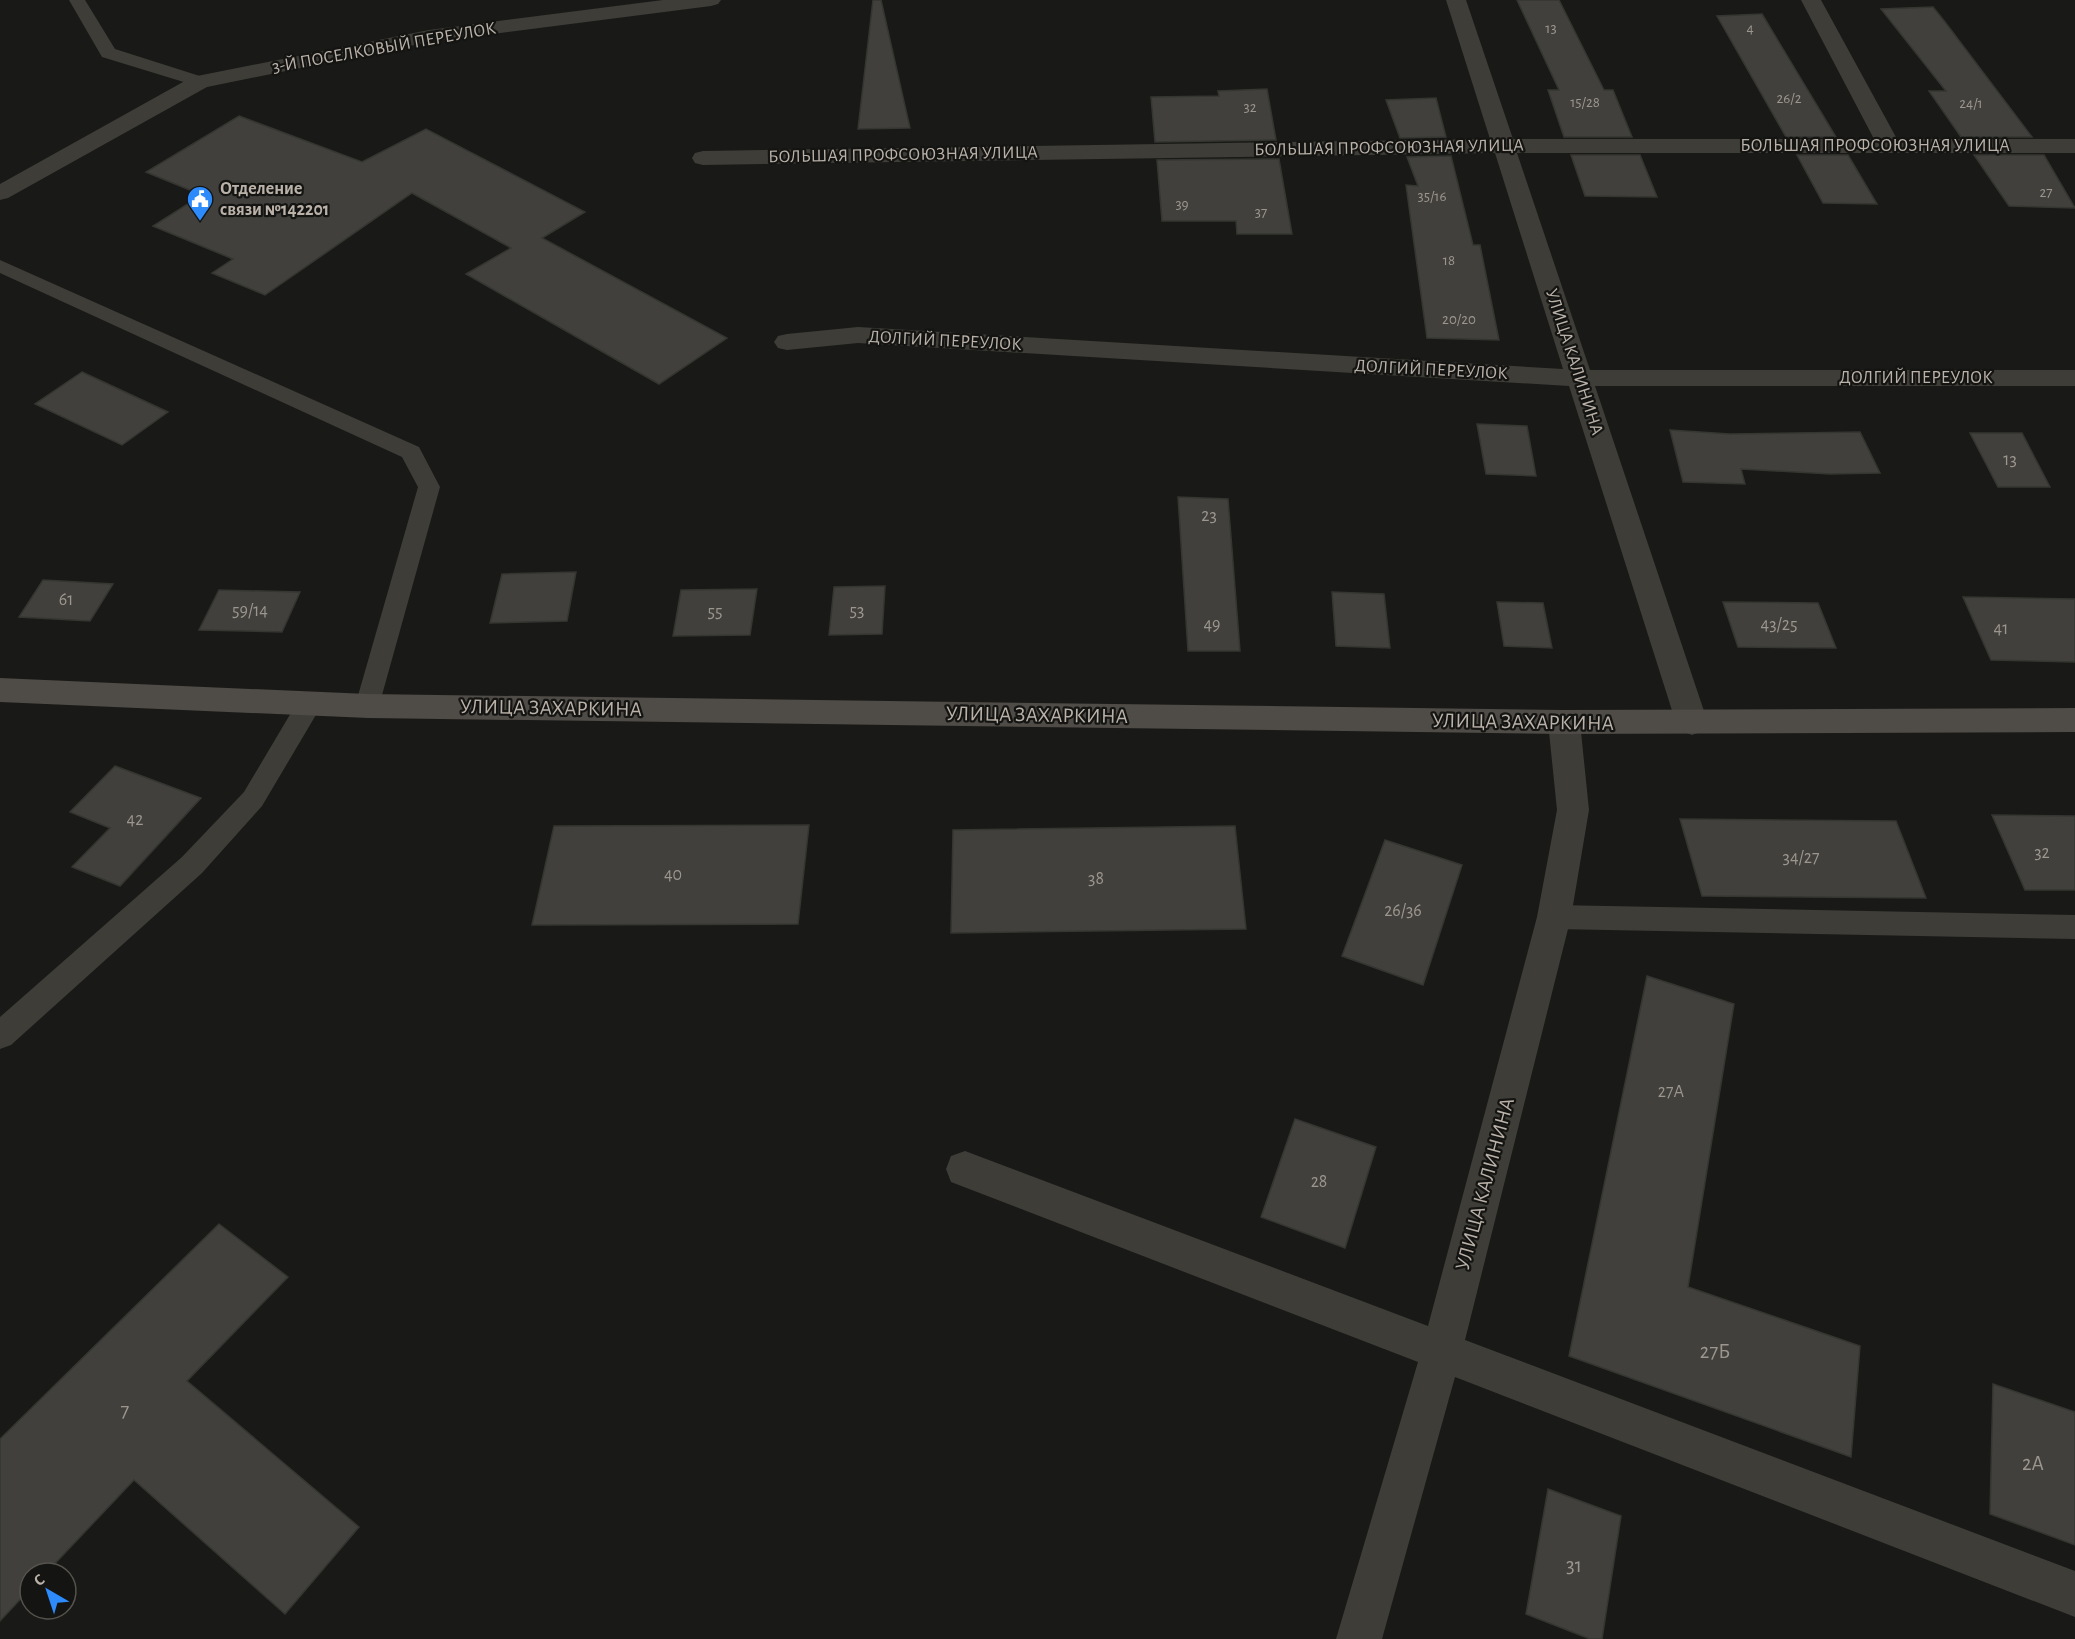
<svg xmlns="http://www.w3.org/2000/svg" width="2075" height="1639" viewBox="0 0 2075 1639" font-family="'Alegreya Sans',sans-serif">
<style>
.building{fill:#41403c;stroke:#353531;stroke-width:1.5}
.lines{fill:none;stroke-linecap:round;stroke-linejoin:round}
.lane{fill:#3f3d38;fill-rule:evenodd}
.street{fill:#3f3d38;fill-rule:evenodd}
.secondary{fill:#4f4b46;fill-rule:evenodd}
.labels{text-anchor:middle;dominant-baseline:central;stroke-width:4.5;stroke-linejoin:round;paint-order:stroke}
.far-number-label{font-size:15px;fill:#9c968e}
.far-street-label{font-size:18px;fill:#bab2a9;stroke:#141412}
.far-poi-label{font-size:18px;font-weight:bold;fill:#bab2a9;stroke:#141412;text-anchor:start}
.number-label{font-size:18px;fill:#9c968e}
.street-label{font-size:21px;fill:#bab2a9;stroke:#141412}
.near-number-label{font-size:21px;fill:#9c968e}
</style>
<rect width="100%" height="100%" fill="#191917"/>
<!-- building -->
<g class="building">
<path d="M873,0H881L910,128L858,129Z"/>
<path d="M1517,0H1559L1604,90H1613L1632,137H1564L1548,90H1559Z"/>
<path d="M1933,7L1945,22L2032,137H1961L1929,91H1946L1881,9Z"/>
<path d="M1762,14L1836,137H1786L1717,16Z"/>
<path d="M1267,89L1276,140L1155,142L1151,97L1219,96L1218,91Z"/>
<path d="M1436,98L1446,137L1400,138L1386,100Z"/>
<path d="M239,116L362,162L426,129L585,212L542,238L727,338L659,384L466,274L511,248L412,193L265,295L212,273L233,259L153,226L202,195L146,172Z"/>
<path d="M1571,155H1640L1657,197L1585,196Z"/>
<path d="M1797,155H1848L1877,204L1823,203Z"/>
<path d="M1974,155H2044L2075,208L2009,206Z"/>
<path d="M1451,156L1473,245H1480L1499,340L1427,338L1406,185L1418,186L1407,157Z"/>
<path d="M1279,159L1292,234H1237L1236,221H1162L1157,160Z"/>
<path d="M82,372L168,412L122,445L35,404Z"/>
<path d="M1477,424L1527,426L1536,476L1486,474Z"/>
<path d="M1670,430L1730,434L1860,432L1880,473L1830,474L1741,469L1745,484L1683,482Z"/>
<path d="M1970,433H2022L2050,487H1998Z"/>
<path d="M1178,497L1228,499L1240,651H1188Z"/>
<path d="M576,572L567,621L490,623L502,574Z"/>
<path d="M43,580L113,584L90,621L19,617Z"/>
<path d="M885,586L882,634L829,635L834,587Z"/>
<path d="M757,589L750,635L673,636L681,590Z"/>
<path d="M219,590L300,592L282,632L199,630Z"/>
<path d="M1332,592L1384,594L1390,648L1336,646Z"/>
<path d="M1963,597L2075,599V662L1991,660Z"/>
<path d="M1497,602L1543,603L1552,648L1504,646Z"/>
<path d="M1723,602L1818,603L1836,648L1738,647Z"/>
<path d="M115,766L201,798L120,886L72,867L110,828L70,812Z"/>
<path d="M1992,815L2075,816V890H2025Z"/>
<path d="M1680,819L1896,821L1926,898L1702,896Z"/>
<path d="M809,825L798,924L532,925L554,826Z"/>
<path d="M1235,826L1246,929L951,933L953,830Z"/>
<path d="M1385,840L1462,865L1423,985L1342,956Z"/>
<path d="M1647,976L1734,1004L1688,1287L1860,1346L1851,1457L1569,1356Z"/>
<path d="M1295,1119L1376,1147L1345,1248L1261,1217Z"/>
<path d="M219,1224L288,1277L187,1381L359,1527L285,1614L134,1480L46,1573H30V1589L0,1621V1439Z"/>
<path d="M1993,1384L2075,1412V1545L1990,1514Z"/>
<path d="M1548,1489L1621,1516L1602,1639H1590L1526,1614Z"/>
</g>
<g class="lines">
<!-- lane -->
<g class="lane">
<path d="M69,0H85L115,49L206,78L209,82L206,86L200,87L102,57Z"/>
<path d="M0,260L419,447L440,487L377,713L368,716L359,713L355,706L418,487L402,457L0,273Z"/>
<path d="M310,693L319,696L323,703L262,806L202,873L11,1045L0,1049V1017L182,857L244,792L301,696Z"/>
<path d="M1554,905L2075,915V939L1554,929L1544,925L1540,917L1544,909Z"/>
</g>
<!-- street -->
<g class="street">
<path d="M663,0H721L718,4L711,6L429,42L207,87L8,198L0,200V184L192,77L429,30Z"/>
<path d="M1446,0H1466L1513,139H1874L1801,0H1821L1897,139H2075V153H1517L1590,370H2075V386H1595L1708,723L1703,731L1692,735L1681,731L1676,723L1569,386L858,343L787,350L778,348L774,342L778,336L787,334L858,327L1563,369L1495,153L703,165L695,163L692,158L695,153L703,151L1490,139Z"/>
<path d="M1564,710L1575,714L1580,722L1589,810L1571,917L1465,1340L2075,1571V1617L1455,1377L1382,1639H1336L1418,1362L951,1182L946,1169L951,1156L965,1151L1428,1326L1537,917L1557,810L1548,722L1553,714Z"/>
</g>
<!-- secondary -->
<path class="secondary" d="M0,678L368,694L1564,710L2075,708V732L1564,734L368,718L0,702Z"/>
</g>
<!-- icons -->
<defs>
<g id="civic-pin" transform="scale(1.35)"><path d="M0 17L-7.5 6A9.5 9.5 0 1 1 7.5 6Z" fill="#2d8bfb" stroke="#141412"/><path d="M-.6-6.5H3V-4.5H.6V-3L4-1V1h2V6H-6V1h2V-1L-.6-3ZM-1.2 2.5V6h2.4V2.5Z" fill="#fff"/></g>
</defs>
<g fill-rule="evenodd">
<use href="#civic-pin" x="200" y="199"/>
</g>
<g class="labels">
<!-- far-number labels -->
<g class="far-number-label">
<text x="1551" y="28">13</text>
<text x="1750" y="28">4</text>
<text x="1789" y="98">26/2</text>
<text x="1585" y="102">15/28</text>
<text x="1971" y="103">24/1</text>
<text x="1250" y="107">32</text>
<text x="2046" y="192">27</text>
<text x="1432" y="196">35/16</text>
<text x="1182" y="204">39</text>
<text x="1261" y="212">37</text>
<text x="1449" y="260">18</text>
<text x="1459" y="319">20/20</text>
</g>
<!-- far-street labels -->
<g class="far-street-label">
<text transform="translate(384 48) rotate(-10)">3-Й ПОСЕЛКОВЫЙ ПЕРЕУЛОК</text>
<text x="1875" y="146">БОЛЬШАЯ ПРОФСОЮЗНАЯ УЛИЦА</text>
<text transform="translate(1389 148) rotate(-1)">БОЛЬШАЯ ПРОФСОЮЗНАЯ УЛИЦА</text>
<text transform="translate(903 155) rotate(-1)">БОЛЬШАЯ ПРОФСОЮЗНАЯ УЛИЦА</text>
<text transform="translate(945 341) rotate(3)">ДОЛГИЙ ПЕРЕУЛОК</text>
<text transform="translate(1574 362) rotate(72)">УЛИЦА КАЛИНИНА</text>
<text transform="translate(1431 370) rotate(3)">ДОЛГИЙ ПЕРЕУЛОК</text>
<text x="1916" y="378">ДОЛГИЙ ПЕРЕУЛОК</text>
</g>
<!-- far-poi labels -->
<g class="far-poi-label">
<text x="220" y="189">Отделение<tspan x="220" dy="21">связи №142201</tspan></text>
</g>
<!-- number labels -->
<g class="number-label">
<text x="2010" y="460">13</text>
<text x="1209" y="516">23</text>
<text x="66" y="600">61</text>
<text x="250" y="611">59/14</text>
<text x="857" y="611">53</text>
<text x="715" y="612">55</text>
<text x="1212" y="625">49</text>
<text x="1779" y="625">43/25</text>
<text x="2001" y="629">41</text>
<text x="135" y="820">42</text>
<text x="2042" y="853">32</text>
<text x="1801" y="858">34/27</text>
<text x="673" y="875">40</text>
<text x="1096" y="879">38</text>
<text x="1403" y="911">26/36</text>
<text x="1671" y="1092">27А</text>
<text x="1319" y="1182">28</text>
</g>
<!-- street labels -->
<g class="street-label">
<text transform="translate(551 708) rotate(1)">УЛИЦА ЗАХАРКИНА</text>
<text transform="translate(1037 715) rotate(1)">УЛИЦА ЗАХАРКИНА</text>
<text transform="translate(1523 722) rotate(1)">УЛИЦА ЗАХАРКИНА</text>
<text transform="translate(1485 1184) rotate(-75)">УЛИЦА КАЛИНИНА</text>
</g>
<!-- near-number labels -->
<g class="near-number-label">
<text x="1715" y="1351">27Б</text>
<text x="125" y="1410">7</text>
<text x="2033" y="1463">2А</text>
<text x="1574" y="1565">31</text>
</g>
</g>
<!-- north arrow -->
<g transform="translate(48 1591) rotate(321)"><circle r="28" fill="#141412" stroke="#56534e" stroke-width="1.5"/>
<path d="M0-4.5L10 22L0 15L-10 22Z" fill="#2d8bfb"/>
<text y="-9" font-size="16" font-weight="bold" text-anchor="middle" fill="#bab2a9">С</text>
</g>
</svg>
